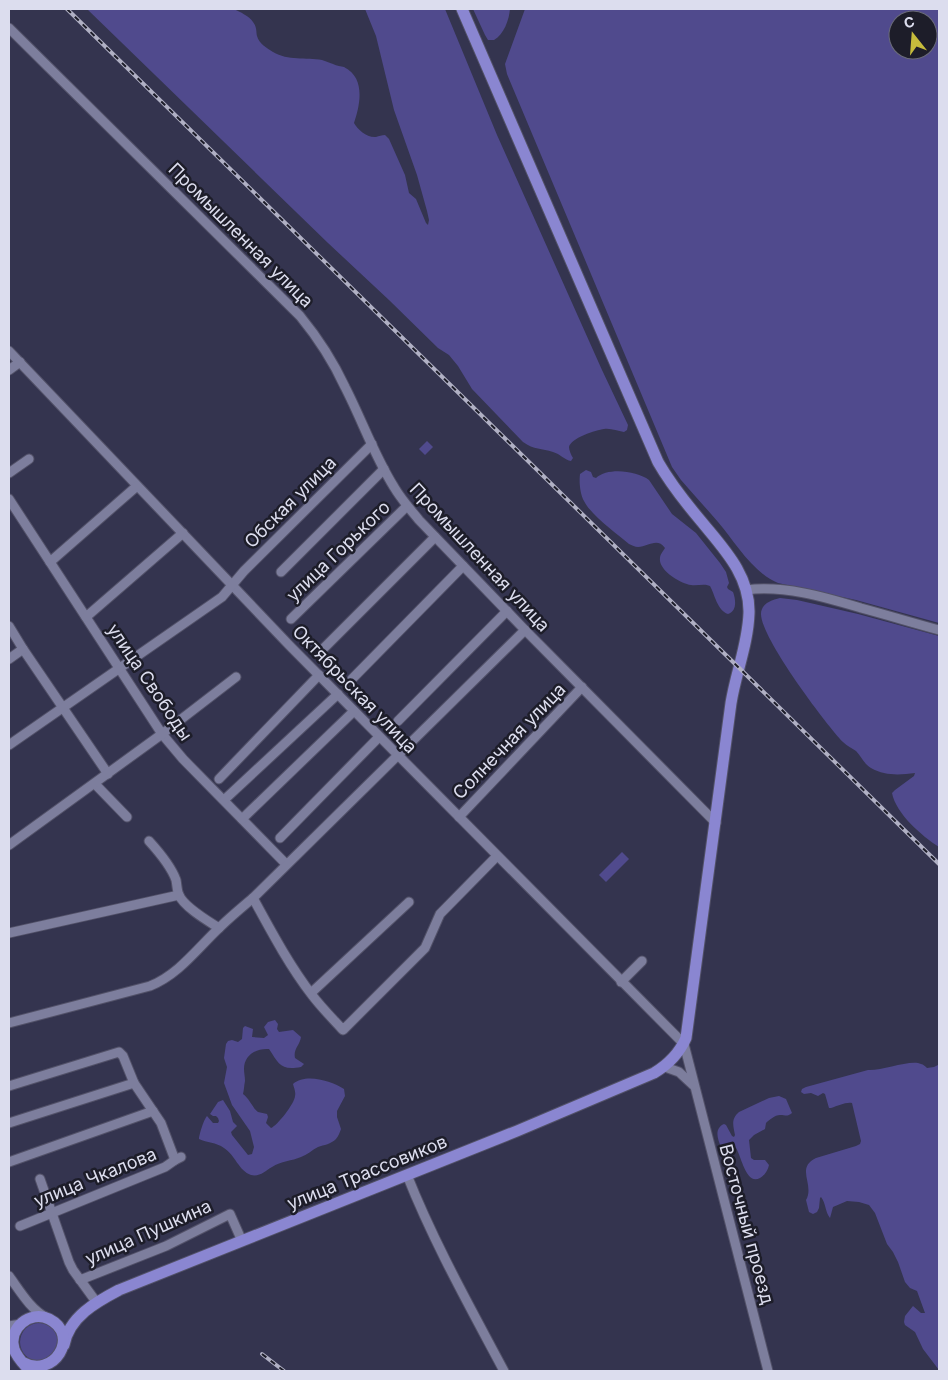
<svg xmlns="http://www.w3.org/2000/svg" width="948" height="1380" viewBox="0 0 948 1380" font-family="Inter,sans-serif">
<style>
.green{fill:#504a8d;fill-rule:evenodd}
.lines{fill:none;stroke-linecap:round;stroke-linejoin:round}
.minor-casing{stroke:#525168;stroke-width:11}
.major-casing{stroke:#525168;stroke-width:13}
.minor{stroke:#7d7e9d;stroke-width:9}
.major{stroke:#8a86d1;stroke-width:11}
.rail-casing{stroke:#b0b0c4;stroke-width:4}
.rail{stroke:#1d1d29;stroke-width:2;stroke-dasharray:5.5;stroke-linecap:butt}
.labels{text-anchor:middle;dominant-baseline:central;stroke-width:5;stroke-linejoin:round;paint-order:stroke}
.street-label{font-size:18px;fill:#dcddee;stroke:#1d1d29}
</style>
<rect width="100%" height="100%" fill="#34344f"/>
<!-- green -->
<g class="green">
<path d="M87,9H234C240,12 249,16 253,22C257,27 256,31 257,36C259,44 267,48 273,52C288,61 306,57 322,60C326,61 329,63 333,64C337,66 341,66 344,67C366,78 360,105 354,123C358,130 367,138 376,137C379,136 382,135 385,135L389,139L405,175L409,193L416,199L426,223L428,225L429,220L427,211L417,175L394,110L376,36L365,9H445L497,135L602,370L628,425L627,430L624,432C617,431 611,428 604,429C596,430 571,438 569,447C569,450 571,455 573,458L571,461C565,460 560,454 553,452C542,448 534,450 523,442L472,389L458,366L449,355L438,348L389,300L328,243Z"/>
<path d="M473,9H510C509,20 504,34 494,40H488L485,35Z"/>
<path d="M525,9H939V623L856,600L778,583C753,573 735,542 718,522C706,508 693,494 681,480L672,467L507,74L505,64ZM898,20H928V50H898Z"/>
<path d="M427,441L433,447L425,455L419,449Z"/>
<path d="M586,470L591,472L593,477L596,478C608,467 637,471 649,480L672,514L696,533L720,563L726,572L729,583L727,587L728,589L733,592C736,600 737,611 728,614C717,610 715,595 710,586C704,583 698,586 691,585C681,584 658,570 660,558C660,555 663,551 665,548C657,537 648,547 638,547C635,547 632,545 629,544C617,534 590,514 584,501C580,494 579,482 580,474Z"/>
<path d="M780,598L797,600L858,614L939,636V847C922,836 896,814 892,793L895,790L914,776L915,773C900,775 885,776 871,768C864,764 861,756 856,751C852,748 847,746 843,742C825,723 761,638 761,614C761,604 771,600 780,598Z"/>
<path d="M622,852L629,859L606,882L599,875Z"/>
<path d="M275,1020L278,1024L277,1029L279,1032L293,1030L301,1037C300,1045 293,1049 295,1058L304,1064L301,1067C281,1071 279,1064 269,1049C256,1048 244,1055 244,1069C244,1073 245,1077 245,1081C244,1086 244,1090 243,1094C249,1098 254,1110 258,1112C261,1113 264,1113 267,1114L268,1117L266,1123L271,1128C277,1126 295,1103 295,1096C296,1092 294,1088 293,1084C306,1073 331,1081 344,1089L345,1096L337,1111V1117L341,1129C340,1132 338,1137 336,1139C331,1144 324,1145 318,1147C312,1150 307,1155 301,1157C292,1161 281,1161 272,1167C265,1171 260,1177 251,1175C239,1171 235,1155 224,1148C216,1142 207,1143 199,1139C199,1135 204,1119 207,1116L213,1123H218L219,1121L218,1118L216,1116H213L210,1114L218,1102L223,1100L230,1111L233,1122L237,1126L231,1132L232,1135L248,1155L252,1154L254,1147L250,1131L232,1105L224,1083L227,1067L224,1058L226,1044L228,1041L232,1040L238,1042L242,1039L243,1028L245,1026L253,1029L252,1037L264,1038L268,1035L264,1027L268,1022Z"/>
<path d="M939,1060V1370L923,1349L915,1332L905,1325L904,1322L905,1316L913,1306L921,1313H925L917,1291L910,1288L905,1282L898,1262L893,1252L887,1244L875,1213L869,1205L859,1202L847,1201L833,1207L830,1218C825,1212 826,1203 821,1197L820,1198L819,1208L817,1212L813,1214L809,1212L806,1200C815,1185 795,1168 816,1158L856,1146L860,1144L861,1141L852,1103C845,1102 838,1106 831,1108H829L825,1094L823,1093L818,1096L811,1093L804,1094L801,1092L802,1089L806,1087L868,1070C882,1071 911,1059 921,1064C923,1064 926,1067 927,1068L934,1067L938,1065Z"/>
<path d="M779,1096L786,1099L792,1113C787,1117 786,1115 780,1115C775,1115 769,1120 766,1123L765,1129L754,1135L749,1140L751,1158L754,1160H765L769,1165C768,1170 765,1175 760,1178C746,1186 741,1155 736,1148L731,1158H727C722,1149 710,1130 724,1124L726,1125L732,1136L734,1137L735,1135C733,1125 731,1119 739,1112L769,1098Z"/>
<circle cx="39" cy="1342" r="19"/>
</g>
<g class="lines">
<!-- minor casing -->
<g class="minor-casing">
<g id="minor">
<path d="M9,28L300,316C318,338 333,361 345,387C362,420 374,455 394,487C401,499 410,509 419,520L525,630L716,823"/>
<path d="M9,351L290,646L684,1044L768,1371"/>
<path d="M9,370L20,362"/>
<path d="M9,473L29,459"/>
<path d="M9,499L162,734L183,759L286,864"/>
<path d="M50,562L137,486"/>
<path d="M281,572L384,469"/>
<path d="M746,590C784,585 824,597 861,608C887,615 913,623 939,630"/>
<path d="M86,617L183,533"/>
<path d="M291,619L407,506"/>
<path d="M9,626L23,649L108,774"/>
<path d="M322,650L435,537"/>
<path d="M9,659L23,649"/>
<path d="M352,679L463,566"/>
<path d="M398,721L507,611"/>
<path d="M9,745L222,597L244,571L372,444"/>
<path d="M219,779L319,675"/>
<path d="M95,784L127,817"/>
<path d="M224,800L338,694"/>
<path d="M459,817L582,687"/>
<path d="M242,819L354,711"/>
<path d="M280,838L379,737"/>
<path d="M149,841C159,852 171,866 176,880C177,885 177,891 179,895C184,907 208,921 219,928"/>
<path d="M9,845L162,734L236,677"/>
<path d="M253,898C271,931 289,965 312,995C321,1007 332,1018 343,1030L425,948L440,914L497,856"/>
<path d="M9,933L179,895"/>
<path d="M621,982L642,961"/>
<path d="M311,993L409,902"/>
<path d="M9,1023L150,986C178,975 197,949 218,929C229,918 241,908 253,898L525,630"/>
<path d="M665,1067L679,1072L693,1085"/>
<path d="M9,1086L119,1052L123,1056L134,1083L161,1123L175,1160"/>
<path d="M9,1123L134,1083"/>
<path d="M9,1162L153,1111"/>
<path d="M407,1175C434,1243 470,1307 504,1371"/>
<path d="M40,1179L69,1262L73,1270L97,1303"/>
<path d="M20,1226L165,1167L175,1160L181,1157"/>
<path d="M9,1276C20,1291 30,1309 47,1318"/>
<path d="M80,1280L166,1246L230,1214L242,1241"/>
<path d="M9,1326L21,1324"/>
</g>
</g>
<!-- major casing -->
<g class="major-casing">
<g id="major">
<path d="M64,1345C69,1317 96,1302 119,1290L517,1131L654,1073C669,1064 679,1054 686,1038L731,703C736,672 748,644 749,613C750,575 723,548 701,521C685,502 670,483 658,462L462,9"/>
<path d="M22,1362C54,1380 81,1335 49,1319C30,1310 8,1328 14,1349C17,1358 24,1364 30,1371"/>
</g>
</g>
<!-- minor -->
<use href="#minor" class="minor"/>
<!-- major -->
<use href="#major" class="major"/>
<!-- rail casing -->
<g class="rail-casing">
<g id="rail">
<path d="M67,9L939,864"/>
<path d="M262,1354L284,1371"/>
</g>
</g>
<!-- rail -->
<use href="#rail" class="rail"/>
</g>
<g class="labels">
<!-- street labels -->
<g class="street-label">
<text transform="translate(241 235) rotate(45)">Промышленная улица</text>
<text transform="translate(290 502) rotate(-45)">Обская улица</text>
<text transform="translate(338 551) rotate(-44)">улица Горького</text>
<text transform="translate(480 557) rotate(47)">Промышленная улица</text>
<text transform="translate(150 682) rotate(56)">улица Свободы</text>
<text transform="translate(355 689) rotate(46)">Октябрьская улица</text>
<text transform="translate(509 741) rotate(-46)">Солнечная улица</text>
<text transform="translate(367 1172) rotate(-22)">улица Трассовиков</text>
<text transform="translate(95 1177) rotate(-22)">улица Чкалова</text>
<text transform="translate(747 1224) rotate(75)">Восточный проезд</text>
<text transform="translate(148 1232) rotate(-24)">улица Пушкина</text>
</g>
</g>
<!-- border -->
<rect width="948" height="1380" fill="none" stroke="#dcddee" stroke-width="20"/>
<!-- north arrow -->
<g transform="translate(913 35) rotate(343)"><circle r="24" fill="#1d1d29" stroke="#696a78"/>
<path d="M0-4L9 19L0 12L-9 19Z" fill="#c6bc3c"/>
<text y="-8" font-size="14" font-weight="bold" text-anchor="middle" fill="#dcddee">С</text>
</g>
</svg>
